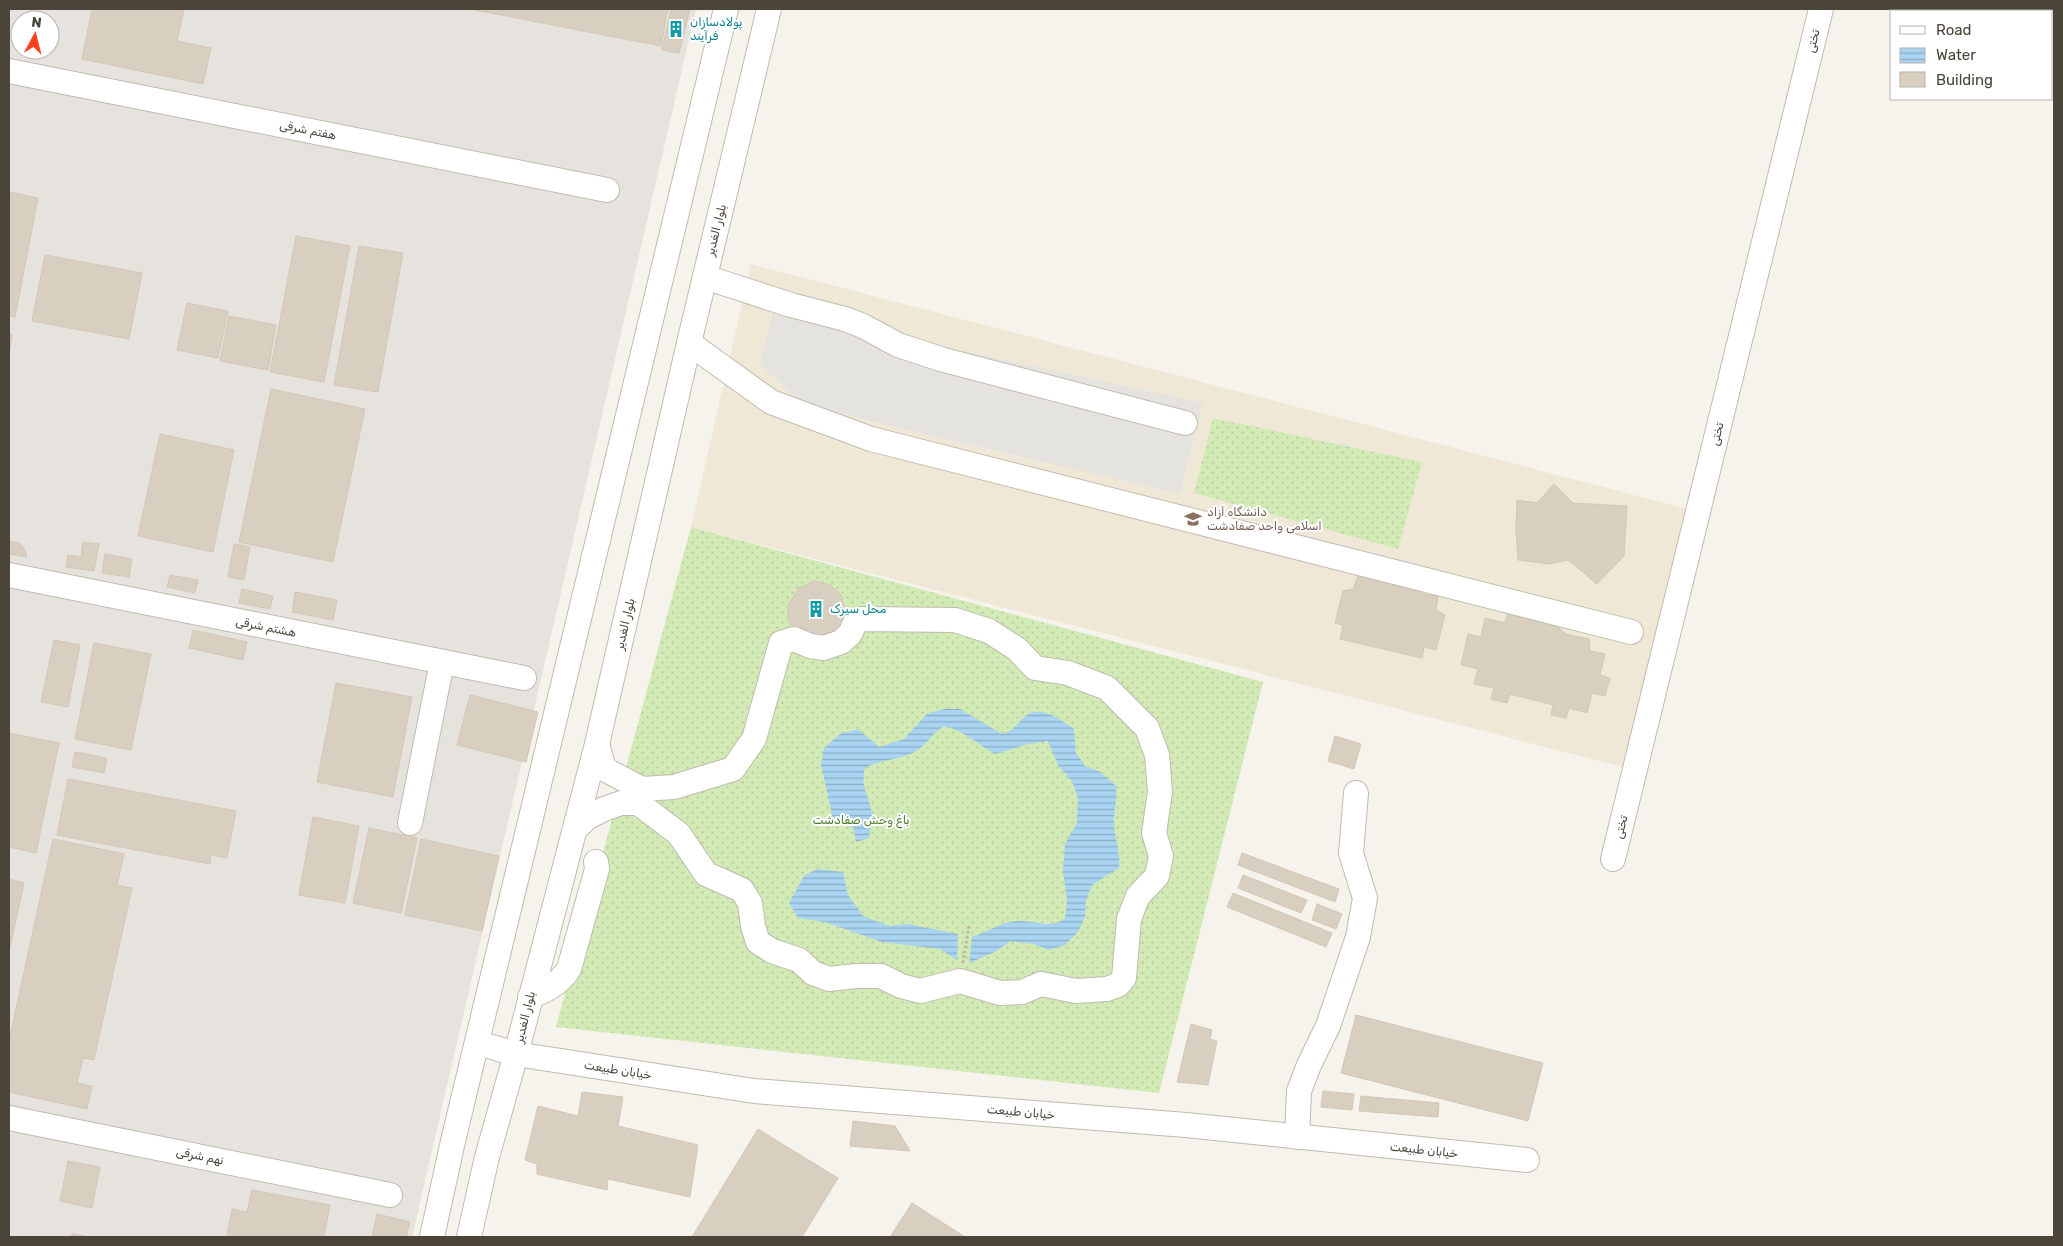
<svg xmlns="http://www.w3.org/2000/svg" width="2063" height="1246" viewBox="0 0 2063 1246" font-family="Rubik,'Noto Sans Arabic',sans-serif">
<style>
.industrial{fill:#e6e2dd;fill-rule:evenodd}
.education{fill:#efe8d6}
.grass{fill:url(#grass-dots)}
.parking{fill:#e5e3e0}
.water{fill:url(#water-rules)}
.building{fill:#d8cfc1;stroke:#d3c7b4}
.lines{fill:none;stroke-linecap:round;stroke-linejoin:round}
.minor-casing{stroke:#c2bbae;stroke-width:26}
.path{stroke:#c4b79f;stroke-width:3;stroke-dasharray:2.5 2.5;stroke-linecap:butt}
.minor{stroke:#fff;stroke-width:24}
.labels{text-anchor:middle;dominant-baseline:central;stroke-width:4;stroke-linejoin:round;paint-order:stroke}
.culture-label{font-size:12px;fill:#0d838f;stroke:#fff;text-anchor:start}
.street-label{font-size:12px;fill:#4b4439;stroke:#fff}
.education-label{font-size:12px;fill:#785e54;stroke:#fff;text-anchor:start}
.park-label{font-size:12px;fill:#4a7f2a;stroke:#fff}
</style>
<defs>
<pattern id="grass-dots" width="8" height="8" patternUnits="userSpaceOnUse" patternTransform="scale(1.25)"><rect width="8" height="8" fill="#d2eab5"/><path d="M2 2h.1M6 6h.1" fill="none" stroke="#b6ca9c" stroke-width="1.8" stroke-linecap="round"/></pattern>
<pattern id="water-rules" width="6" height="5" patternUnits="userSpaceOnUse" patternTransform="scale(1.25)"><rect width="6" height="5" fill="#a9d4f2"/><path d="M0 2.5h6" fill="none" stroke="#8caec5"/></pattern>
</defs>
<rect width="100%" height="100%" fill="#f6f3ec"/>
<!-- industrial -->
<path class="industrial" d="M9,9H696L412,1237H9ZM20,20H50V50H20Z"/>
<!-- education -->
<path class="education" d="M751,264L1695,511L1635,770L691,527Z"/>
<!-- grass -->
<g class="grass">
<path d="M1213,418L1422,462L1398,549L1194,493Z"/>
<path d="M691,527L1263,682L1159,1093L556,1027Z"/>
</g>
<!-- parking -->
<path class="parking" d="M777,295L833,323L1203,403L1180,494L804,405L760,365Z"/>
<!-- water -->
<g class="water">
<path d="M944,709H960L1002,734C1017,729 1016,723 1027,715C1042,704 1062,721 1074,729L1076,753L1085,766L1099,771L1116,786C1117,797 1115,806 1114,817C1113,835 1121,851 1119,868L1092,885L1086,900L1085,916L1078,932L1065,945L1049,950L1033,944L1011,941L995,952L969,963L972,937C989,932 1001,921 1020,921C1039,921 1046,929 1065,919L1067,901L1063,871L1065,844L1077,823L1078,798L1072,781L1058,765L1048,741L1028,744L995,754C977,744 963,730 944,726C933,733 927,743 918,750C903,760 881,759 865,768C859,790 873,801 872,818C872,825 870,832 869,838L856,842L853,827L834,823L821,765L824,748L840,734L858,729L879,747L904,739L927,714Z"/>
<path d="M817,869L843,872L848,895L863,916L889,926L907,924L958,934L957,960L940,949L882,942L825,922L798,918L789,903L804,876Z"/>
</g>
<!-- building -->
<g class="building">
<path d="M92,9H184L177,41L211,48L203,84L82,59Z"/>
<path d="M470,9H668L661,46Z"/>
<path d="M671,9H690L679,53L662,50Z"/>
<path d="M9,192L38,198L15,317L9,316Z"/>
<path d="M296,236L350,246L324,382L270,372Z"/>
<path d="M359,246L403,253L378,392L334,385Z"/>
<path d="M45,255L142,273L129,339L32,321Z"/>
<path d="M187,303L228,311L218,358L177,350Z"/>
<path d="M229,316L276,325L268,370L220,361Z"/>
<path d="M9,334H12L9,356Z"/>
<path d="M271,389L365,409L333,562L239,542Z"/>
<path d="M160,434L234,450L213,552L138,536Z"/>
<path d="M1554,484L1573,503L1627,506L1624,556L1597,584L1568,560L1550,564L1518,560L1516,529L1517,500L1537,503Z"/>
<path d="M9,541L19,543L25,550L27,557L9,554Z"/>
<path d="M83,542L99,544L94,571L66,567L68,555L81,557Z"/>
<path d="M234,544L250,547L244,580L228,577Z"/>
<path d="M105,554L132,559L129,577L102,573Z"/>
<path d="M170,575L198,580L195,593L167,587Z"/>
<path d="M1358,576L1390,579L1392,585L1419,588L1421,594L1438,596L1436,610L1445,615L1436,650L1424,647L1422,658L1340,639L1343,625L1335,623L1343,591L1353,589Z"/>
<path d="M814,581L830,585L841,595L846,613L843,627L832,638L796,632L788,619V605L799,588Z"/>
<path d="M242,589L273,596L270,609L239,603Z"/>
<path d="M295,592L337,600L333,620L292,612Z"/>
<path d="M1508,612L1552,622L1566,634L1589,639L1590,651L1605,654L1600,675L1610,678L1605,696L1592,693L1587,713L1569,708L1566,718L1551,715L1553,705L1510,694L1507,703L1491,699L1494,688L1474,684L1478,669L1461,665L1468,634L1481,637L1485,618L1505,623Z"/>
<path d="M193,630L247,642L243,660L189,648Z"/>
<path d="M54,640L80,645L68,707L41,702Z"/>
<path d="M94,643L151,654L131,750L75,739Z"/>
<path d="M336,683L412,697L393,797L317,782Z"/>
<path d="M470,695L538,712L526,762L457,745Z"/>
<path d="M9,733L59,743L36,853L9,847Z"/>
<path d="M1335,736L1361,744L1354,769L1328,761Z"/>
<path d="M75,752L107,758L104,773L72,767Z"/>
<path d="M68,779L236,811L227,858L211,855L210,864L57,835Z"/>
<path d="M313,817L359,826L345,903L299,895Z"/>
<path d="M369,828L417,838L401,913L353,903Z"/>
<path d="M53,839L124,854L117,885L132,888L94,1060L83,1058L77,1083L92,1086L87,1109L9,1092V1041Z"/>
<path d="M421,839L499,856L482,931L405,915Z"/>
<path d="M1242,853L1339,889L1335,902L1238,865Z"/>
<path d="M1243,875L1307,900L1301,913L1238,888Z"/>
<path d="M9,879L24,883L9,952Z"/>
<path d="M1233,893L1332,933L1326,947L1227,907Z"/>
<path d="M1317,904L1342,914L1336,929L1312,920Z"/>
<path d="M1356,1015L1543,1063L1528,1121L1341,1073Z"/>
<path d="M1191,1024L1212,1030L1210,1039L1217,1041L1208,1085L1177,1082Z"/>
<path d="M1323,1091L1354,1094L1352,1110L1321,1107Z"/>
<path d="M582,1092L623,1097L618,1126L698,1145L690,1197L608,1179L607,1190L537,1174V1164L525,1160L538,1106L578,1116Z"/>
<path d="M1361,1096L1439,1103L1438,1117L1359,1111Z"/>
<path d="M853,1121L895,1126L910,1151L850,1146Z"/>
<path d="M758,1129L838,1178L802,1237H692Z"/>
<path d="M68,1161L100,1167L92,1208L60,1201Z"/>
<path d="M252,1190L330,1205L324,1237H227L232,1209L247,1212Z"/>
<path d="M912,1203L965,1237H890Z"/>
<path d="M377,1214L410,1222L406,1237H372Z"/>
<path d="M72,1234L85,1236V1237H71Z"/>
</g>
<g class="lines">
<!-- minor casing -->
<g class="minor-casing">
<g id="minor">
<path d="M9,71L607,190"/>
<path d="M705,277L791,305L845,319L863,326L898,345L944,360L1185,423"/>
<path d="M689,343L771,402L871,439L1631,632"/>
<path d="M9,575L524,678"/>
<path d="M410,823L442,662"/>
<path d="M576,828L588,817L604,809L621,803H638L679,834L706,874L742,890L750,903L753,926L758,942L772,951L799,960L813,973L829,979L856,976H881L901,986L920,991L960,981L1000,993L1022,992L1041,984L1076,991L1107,989L1118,985L1124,978L1129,919L1138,896L1157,876L1161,856L1154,833L1160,792L1157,755L1147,728L1107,688L1068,673L1035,668L1017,649L989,631L955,620L862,619L855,623L850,634L841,642L824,648L810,646L794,639L781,643L754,739L733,769L674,787L642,789L604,769L597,744"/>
<path d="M1613,859L1821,9"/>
<path d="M530,997C547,990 559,984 569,969L597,869L596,862"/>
<path d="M478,1043L516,1054L754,1091L1186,1125L1527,1160"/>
<path d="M9,1118L390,1195"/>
<path d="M1297,1137L1299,1091L1309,1065L1328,1026L1358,937L1365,898L1351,853L1356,793"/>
<path d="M432,1237L453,1141L726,9"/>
<path d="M469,1237L487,1157L516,1054L597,744L689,343L769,9"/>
</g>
</g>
<!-- path -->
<path class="path" d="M963,963L969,925"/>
<!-- minor -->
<use href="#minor" class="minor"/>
</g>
<!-- icons -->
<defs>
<g id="building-bare" transform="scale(1.35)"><path d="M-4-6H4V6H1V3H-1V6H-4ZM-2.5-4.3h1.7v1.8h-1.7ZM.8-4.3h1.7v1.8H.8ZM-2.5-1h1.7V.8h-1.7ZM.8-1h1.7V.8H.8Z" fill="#0f9aa8" stroke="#fff" stroke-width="2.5" paint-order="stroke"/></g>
<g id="university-bare" transform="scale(1.35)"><path d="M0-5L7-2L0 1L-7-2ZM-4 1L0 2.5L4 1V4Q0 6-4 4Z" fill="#8d6e63" stroke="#fff" stroke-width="2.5" paint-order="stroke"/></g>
</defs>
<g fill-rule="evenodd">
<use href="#building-bare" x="676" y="29"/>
<use href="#university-bare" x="1193" y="519"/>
<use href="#building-bare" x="816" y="609"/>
</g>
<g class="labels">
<!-- culture labels -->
<g class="culture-label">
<text x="690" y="22">پولادسازان<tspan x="690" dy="14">فرآیند</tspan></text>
<text x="830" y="609">محل سیرک</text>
</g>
<!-- street labels -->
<g class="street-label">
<text transform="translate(1813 41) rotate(-76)">تختی</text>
<text transform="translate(308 130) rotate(11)">هفتم شرقی</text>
<text transform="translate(716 230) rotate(-76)">بلوار الغدیر</text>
<text transform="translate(1717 434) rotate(-76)">تختی</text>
<text transform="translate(625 624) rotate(-77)">بلوار الغدیر</text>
<text transform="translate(266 627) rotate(11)">هشتم شرقی</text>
<text transform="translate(1621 827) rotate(-76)">تختی</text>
<text transform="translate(525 1017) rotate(-76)">بلوار الغدیر</text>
<text transform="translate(618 1070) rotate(9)">خیابان طبیعت</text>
<text transform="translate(1021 1112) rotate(5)">خیابان طبیعت</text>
<text transform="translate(1424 1150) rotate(6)">خیابان طبیعت</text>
<text transform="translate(200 1156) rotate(11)">نهم شرقی</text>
</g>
<!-- education labels -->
<g class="education-label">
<text x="1207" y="512">دانشگاه آزاد<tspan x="1207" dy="14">اسلامی واحد صفادشت</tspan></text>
</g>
<!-- park labels -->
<g class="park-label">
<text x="861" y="820">باغ وحش صفادشت</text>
</g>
</g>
<!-- border -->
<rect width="2063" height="1246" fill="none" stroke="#4b4439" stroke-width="20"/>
<!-- legend -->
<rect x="1890" y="10" width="162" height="90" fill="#ffffff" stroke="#b7b4b0"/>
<rect x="1900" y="26" width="25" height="8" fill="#ffffff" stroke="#b7b4b0"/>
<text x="1936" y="35" font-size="15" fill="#4b4439">Road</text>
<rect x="1900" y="48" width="25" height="15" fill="url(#water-rules)" stroke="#b7b4b0"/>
<text x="1936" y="60" font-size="15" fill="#4b4439">Water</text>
<rect x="1900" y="72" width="25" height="15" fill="#d8cfc1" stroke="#b7b4b0"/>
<text x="1936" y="85" font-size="15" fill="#4b4439">Building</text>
<!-- north arrow -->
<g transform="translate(35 35) rotate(7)"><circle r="24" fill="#ffffff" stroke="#b7b4b0"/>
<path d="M0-4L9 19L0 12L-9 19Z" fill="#fc3f1d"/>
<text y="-8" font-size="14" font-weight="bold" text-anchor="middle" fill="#4b4439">N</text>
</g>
</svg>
